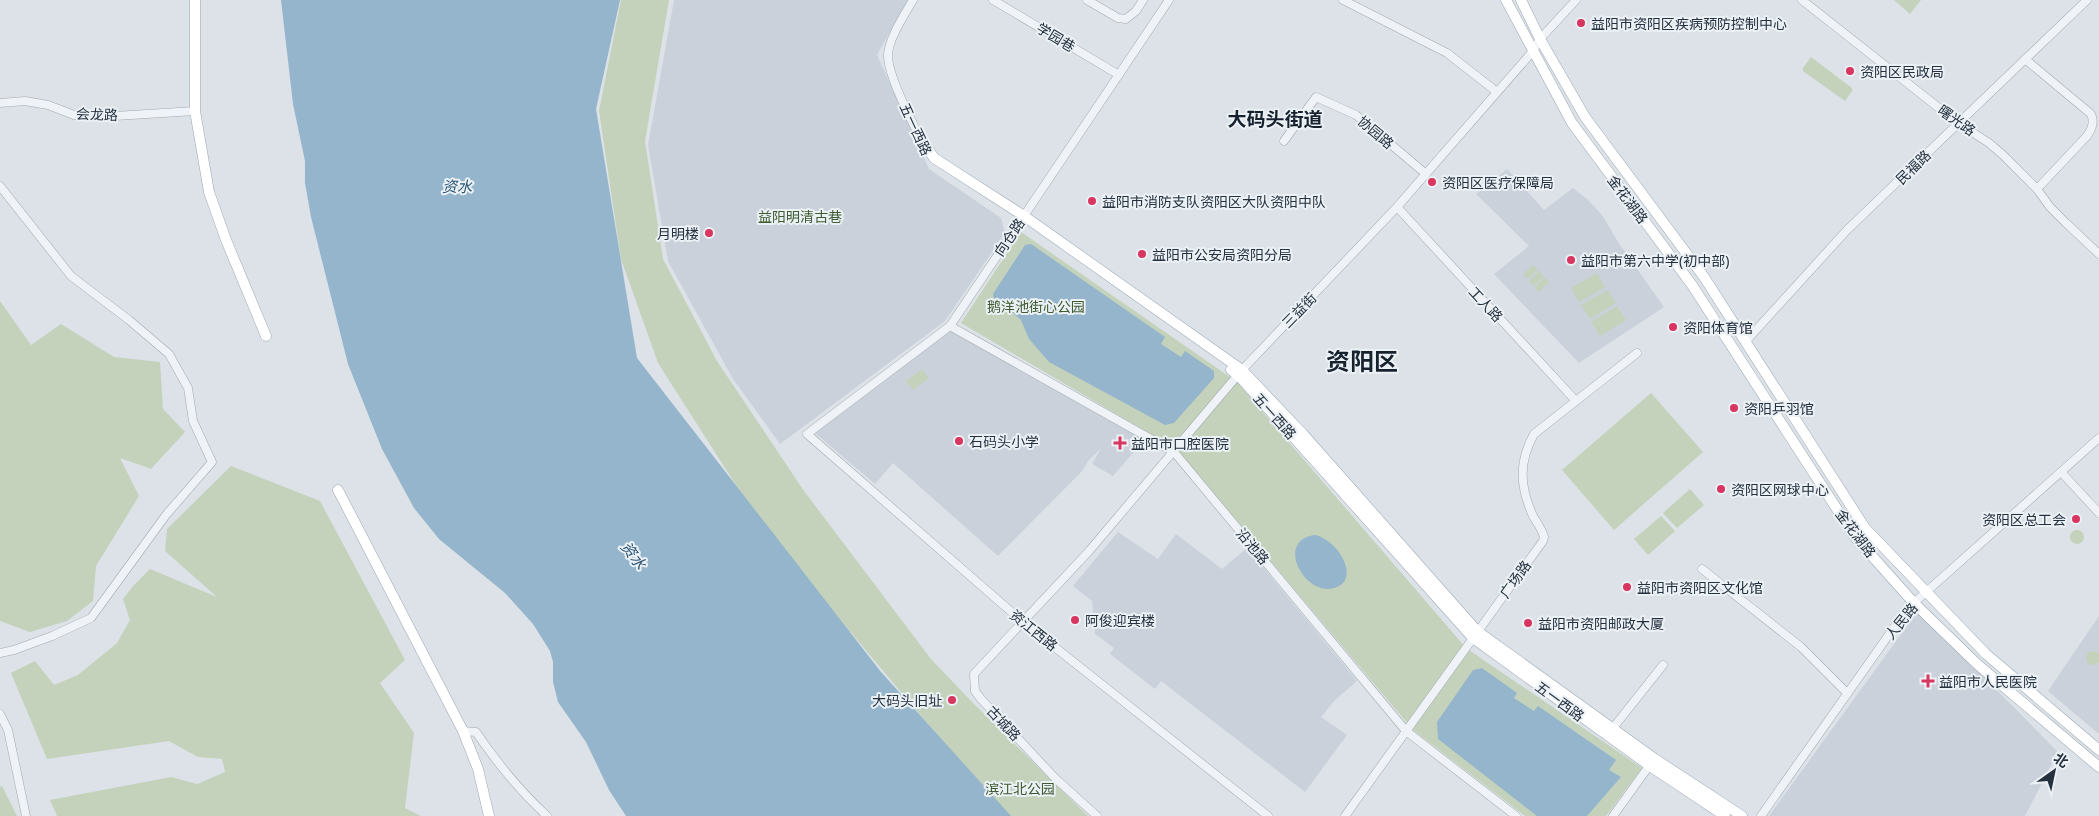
<svg xmlns="http://www.w3.org/2000/svg" width="2099" height="816" viewBox="0 0 2099 816" font-family="'Noto Sans','Noto Sans SC',sans-serif">
<style>
.built{fill:#cad1da}
.green{fill:#c4d2bc}
.water{fill:#94b5cb}
.lines{fill:none;stroke-linecap:round;stroke-linejoin:round}
.minor-casing{stroke:#a1a9b1;stroke-width:9}
.major-casing{stroke:#9ba8b4;stroke-width:11}
.minor{stroke:#eff2f6;stroke-width:8}
.major{stroke:#fff;stroke-width:10}
.poi-dot{fill:#d83660;stroke:#ebf1f5;stroke-width:2}
.labels{text-anchor:middle;dominant-baseline:central;stroke-width:4;stroke-linejoin:round;paint-order:stroke}
.poi-label{font-size:14px;fill:#25313f;stroke:#ebf1f5;text-anchor:start}
.street-label{font-size:14px;fill:#25313f;stroke:#ebf1f5}
.park-label{font-size:14px;fill:#3e5b31;stroke:#ebf1f5}
.water-label{font-size:15px;font-style:italic;fill:#2c5575;stroke:#ebf1f5}
.district-label{font-size:19px;font-weight:bold;fill:#17222f;stroke:#ebf1f5}
.town-label{font-size:24px;font-weight:bold;fill:#17222f;stroke:#ebf1f5}
</style>
<rect width="100%" height="100%" fill="#dce2e7"/>
<!-- built -->
<g class="built">
<path d="M674,0H908L877,55L929,169L1001,218L1005,233L945,321L780,444L733,379L668,261L648,145Z"/>
<path d="M1507,169L1544,210L1573,188L1588,200L1602,215L1618,242L1664,307L1579,363L1494,274L1529,246L1476,194Z"/>
<path d="M950,331L1144,440L1113,476L1092,464L1101,448L1089,460L1082,471L998,556L893,463L875,484L815,433Z"/>
<path d="M1118,532L1158,559L1176,534L1222,569L1247,548L1357,681L1335,700L1321,717L1347,735L1305,792L1161,681L1155,689L1110,654L1114,648L1095,634L1092,601L1073,586Z"/>
<path d="M1918,611L2058,752L2025,816H1769Z"/>
<path d="M2099,616V734L2048,691Z"/>
</g>
<!-- green -->
<g class="green">
<path d="M621,0H669L645,141L663,259L717,361L804,491L931,659L971,701L1088,816H1005L764,529L658,363L621,259L599,111Z"/>
<path d="M1894,0H1921L1910,14Z"/>
<path d="M1811,57L1852,88V91L1845,101L1803,71V68Z"/>
<path d="M1021,232L1237,382L1466,648L1642,768L1606,816H1525L1413,730L1176,449L961,323Z"/>
<path d="M1533,265L1538,270L1527,279L1523,274Z"/>
<path d="M1539,271L1544,276L1533,286L1529,281Z"/>
<path d="M1597,273L1605,287L1579,302L1571,288Z"/>
<path d="M1545,277L1549,282L1539,292L1534,287Z"/>
<path d="M1607,290L1616,303L1590,319L1581,305Z"/>
<path d="M0,301L31,345L61,324L114,357L160,362L163,409L185,432L151,469L120,458L139,496L96,566L93,601L67,621L30,632L0,621Z"/>
<path d="M1617,306L1626,320L1600,336L1591,322Z"/>
<path d="M922,369L929,378L913,390L906,381Z"/>
<path d="M1651,393L1703,452L1614,530L1562,470Z"/>
<path d="M231,466L320,501L405,660L380,683L414,733L405,808L421,816H57L50,800L171,777L197,784L225,772L222,759L198,757L169,741L47,759L11,673L35,661L54,685L78,675L117,643L130,620L123,599L134,585L150,569L217,597L165,551L167,529Z"/>
<path d="M1690,489L1704,505L1677,528L1663,513Z"/>
<path d="M1661,516L1675,531L1648,555L1634,539Z"/>
<circle cx="2077" cy="537" r="7"/>
<circle cx="2093" cy="658" r="7"/>
<path d="M2,786L17,816H0V787Z"/>
</g>
<!-- water -->
<g class="water">
<path d="M281,0H620L596,109L637,358L881,672L1011,816H626L609,790L586,742L558,702L553,682V662L550,651L533,624L505,593L439,539L414,508L382,449L348,364L311,217L305,183V161L293,104Z"/>
<path d="M1031,244L1165,337L1161,344L1181,357L1185,351L1214,371V378L1174,423L1165,425L1049,362L1029,339L1021,320L1009,309L995,303L993,294L1025,245Z"/>
<path d="M1315,535C1339,540 1362,581 1334,588C1305,597 1274,540 1315,535Z"/>
<path d="M1482,668L1517,693L1514,698L1534,711L1538,706L1616,760L1609,770L1621,777L1587,816H1537L1438,739L1437,722L1473,670Z"/>
</g>
<g class="lines">
<!-- minor casing -->
<g class="minor-casing">
<g id="minor">
<path d="M913,0C905,14 887,41 888,57C889,77 909,115 918,134"/>
<path d="M993,0L1119,75"/>
<path d="M1087,0L1118,18L1126,19L1136,11L1143,0"/>
<path d="M1169,0L950,326L807,434L1023,622L1268,816"/>
<path d="M1343,0L1447,53L1497,92"/>
<path d="M1802,0L1958,123L1989,143L2003,155L2037,189L2050,207L2066,223L2099,254"/>
<path d="M2025,59L2091,114C2095,122 2092,129 2087,136L2037,189"/>
<path d="M0,103L25,101L48,105L74,115L99,117L195,111"/>
<path d="M1284,141L1316,97L1356,115L1426,174"/>
<path d="M0,186L71,276L129,320L169,354L188,388L193,421L212,462L166,515L91,618L52,636L14,650L0,653"/>
<path d="M1397,207L1575,400"/>
<path d="M950,326L1174,452L1406,731L1516,816"/>
<path d="M1746,341L1847,230L2087,0"/>
<path d="M2061,472L2099,513"/>
<path d="M1702,569L1801,647L1847,693"/>
<path d="M0,714L8,730L26,816"/>
<path d="M1613,728L1663,665"/>
<path d="M463,731L476,732C497,763 520,791 547,816"/>
<path d="M1097,816L1055,778L981,699L975,691L974,674L1090,550L1242,370L1397,207L1533,51L1540,39L1576,0"/>
<path d="M1345,816L1543,541L1544,537C1542,529 1537,523 1533,516C1520,487 1518,463 1534,434L1637,353"/>
<path d="M1613,816L1652,762"/>
<path d="M1761,816L1907,609L2099,438"/>
</g>
</g>
<!-- major casing -->
<g class="major-casing">
<g id="major">
<path d="M195,0V111L209,192L226,240L266,336"/>
<path d="M1506,0L1572,123L1692,285L1855,537L1914,603L1977,664L2099,767"/>
<path d="M1521,0L1540,39L1585,117L1704,277L1865,528L1986,654L2099,750"/>
<path d="M918,134L934,158L1024,216L1242,370L1303,434L1477,631L1655,759L1742,816"/>
<path d="M1231,370L1238,375L1473,638L1650,766L1725,816"/>
<path d="M338,490L463,731L478,769L489,816"/>
</g>
</g>
<!-- minor -->
<use href="#minor" class="minor"/>
<!-- major -->
<use href="#major" class="major"/>
</g>
<!-- markers -->
<g class="poi-dot">
<circle cx="1581" cy="23" r="5"/>
<circle cx="1850" cy="71" r="5"/>
<circle cx="1432" cy="182" r="5"/>
<circle cx="1092" cy="201" r="5"/>
<circle cx="709" cy="233" r="5"/>
<circle cx="1142" cy="254" r="5"/>
<circle cx="1571" cy="260" r="5"/>
<circle cx="1673" cy="327" r="5"/>
<circle cx="1734" cy="408" r="5"/>
<circle cx="959" cy="441" r="5"/>
<path d="M1117.5 435.5h5v5h5v5h-5v5h-5v-5h-5v-5h5z"/>
<circle cx="1721" cy="489" r="5"/>
<circle cx="2076" cy="519" r="5"/>
<circle cx="1627" cy="587" r="5"/>
<circle cx="1075" cy="620" r="5"/>
<circle cx="1528" cy="623" r="5"/>
<path d="M1925.5 673.5h5v5h5v5h-5v5h-5v-5h-5v-5h5z"/>
<circle cx="952" cy="700" r="5"/>
</g>
<g class="labels">
<!-- poi labels -->
<g class="poi-label">
<text x="1591" y="23">益阳市资阳区疾病预防控制中心</text>
<text x="1860" y="71">资阳区民政局</text>
<text x="1442" y="182">资阳区医疗保障局</text>
<text x="1102" y="201">益阳市消防支队资阳区大队资阳中队</text>
<text x="699" y="233" text-anchor="end">月明楼</text>
<text x="1152" y="254">益阳市公安局资阳分局</text>
<text x="1581" y="260">益阳市第六中学(初中部)</text>
<text x="1683" y="327">资阳体育馆</text>
<text x="1744" y="408">资阳乒羽馆</text>
<text x="969" y="441">石码头小学</text>
<text x="1131" y="443">益阳市口腔医院</text>
<text x="1731" y="489">资阳区网球中心</text>
<text x="2066" y="519" text-anchor="end">资阳区总工会</text>
<text x="1637" y="587">益阳市资阳区文化馆</text>
<text x="1085" y="620">阿俊迎宾楼</text>
<text x="1538" y="623">益阳市资阳邮政大厦</text>
<text x="1939" y="681">益阳市人民医院</text>
<text x="942" y="700" text-anchor="end">大码头旧址</text>
</g>
<!-- street labels -->
<g class="street-label">
<text transform="translate(1056 37) rotate(31)">学园巷</text>
<text transform="translate(97 114) rotate(2)">会龙路</text>
<text transform="translate(1957 120) rotate(35)">曙光路</text>
<text transform="translate(916 129) rotate(65)">五一西路</text>
<text transform="translate(1376 132) rotate(40)">协园路</text>
<text transform="translate(1913 167) rotate(-44)">民福路</text>
<text transform="translate(1628 199) rotate(53)">金花湖路</text>
<text transform="translate(1009 237) rotate(-56)">向仓路</text>
<text transform="translate(1486 304) rotate(47)">工人路</text>
<text transform="translate(1299 310) rotate(-46)">三益街</text>
<text transform="translate(1275 416) rotate(48)">五一西路</text>
<text transform="translate(1856 533) rotate(53)">金花湖路</text>
<text transform="translate(1253 546) rotate(50)">沿池路</text>
<text transform="translate(1515 579) rotate(-54)">广场路</text>
<text transform="translate(1901 621) rotate(-51)">人民路</text>
<text transform="translate(1034 630) rotate(39)">资江西路</text>
<text transform="translate(1560 701) rotate(36)">五一西路</text>
<text transform="translate(1004 723) rotate(47)">古城路</text>
</g>
<!-- park labels -->
<g class="park-label">
<text x="800" y="216">益阳明清古巷</text>
<text x="1036" y="306">鹅洋池街心公园</text>
<text x="1020" y="788">滨江北公园</text>
</g>
<!-- water labels -->
<g class="water-label">
<text x="457" y="186">资水</text>
<text transform="translate(634 555) rotate(52)">资水</text>
</g>
<!-- district labels -->
<g class="district-label">
<text x="1275" y="119">大码头街道</text>
</g>
<!-- town labels -->
<g class="town-label">
<text x="1362" y="360">资阳区</text>
</g>
</g>
<!-- north arrow -->
<g transform="translate(2054 771) rotate(33)" stroke="#ebf1f5" stroke-width="4" paint-order="stroke">
<path d="M0-4L9 19L0 12L-9 19Z" fill="#25313f"/>
<text y="-8" font-size="14" font-weight="bold" text-anchor="middle" fill="#25313f">北</text>
</g>
</svg>
